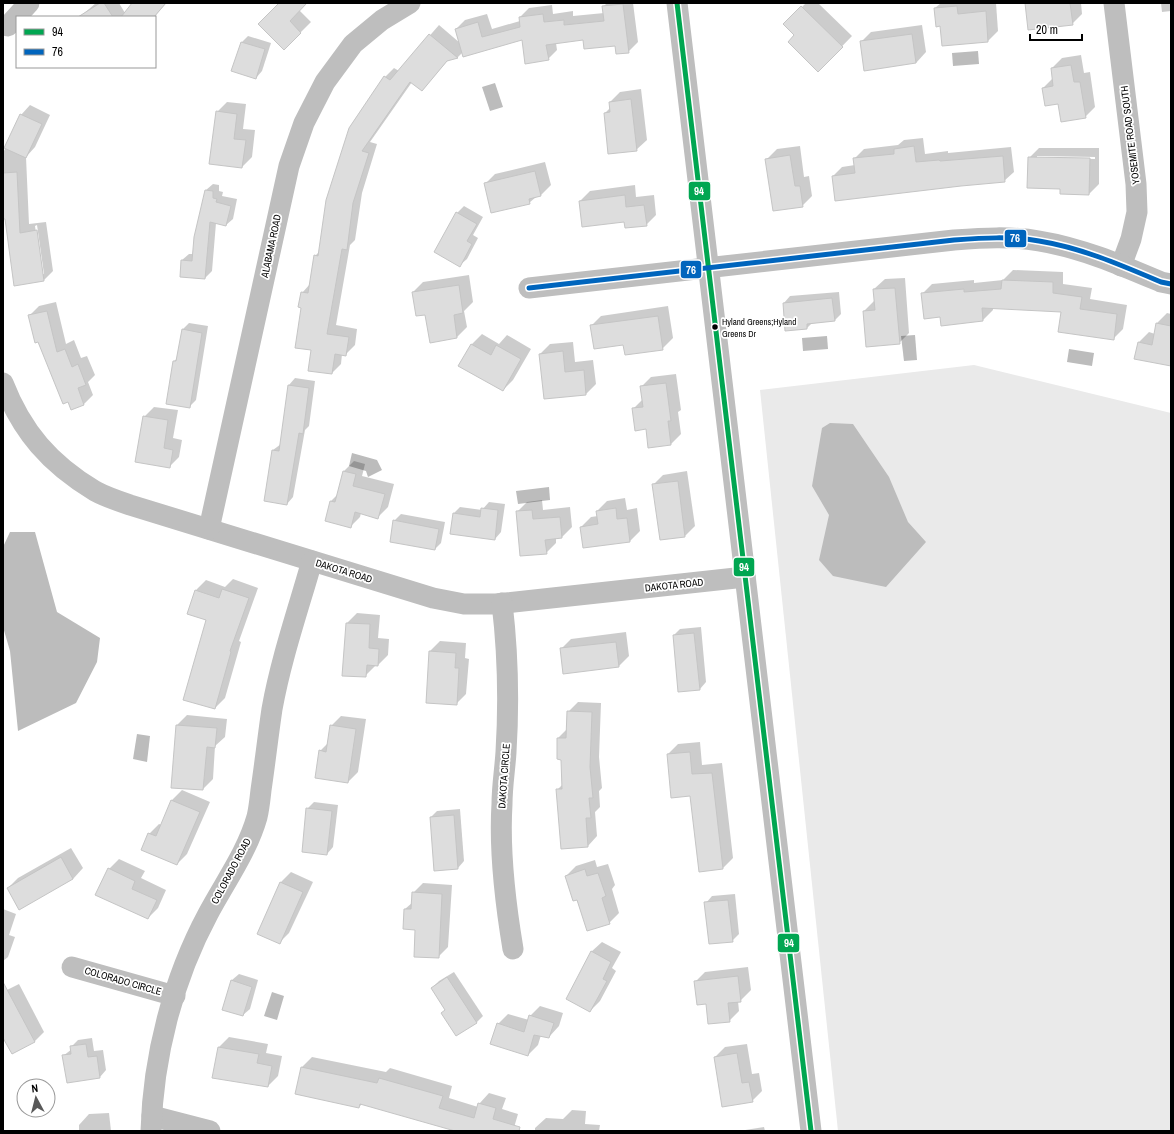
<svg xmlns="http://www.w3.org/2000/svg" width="1174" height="1134" viewBox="0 0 1174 1134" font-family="'Archivo Narrow',sans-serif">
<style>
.green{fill:#eaeaea}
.water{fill:#bcbcbc}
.shadow{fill:#0003;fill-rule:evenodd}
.building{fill:#ddd;stroke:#c5c5c5}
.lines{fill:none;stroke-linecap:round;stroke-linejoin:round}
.minor{stroke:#bebebe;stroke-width:21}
.bus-1-casing{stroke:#fff;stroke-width:8}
.bus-2-casing{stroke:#fff;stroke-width:8}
.bus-1{stroke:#00a651;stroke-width:5}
.bus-2{stroke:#0065bd;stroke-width:5}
.bus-dot{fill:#000;stroke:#fff;stroke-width:1.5}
.labels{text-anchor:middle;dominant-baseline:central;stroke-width:3.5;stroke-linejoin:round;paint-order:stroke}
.bus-label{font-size:9px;fill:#000;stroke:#fff;text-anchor:start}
.street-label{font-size:10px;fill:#000;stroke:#fff}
.line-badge{stroke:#fff;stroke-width:1.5}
.badge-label{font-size:11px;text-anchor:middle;font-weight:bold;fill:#fff}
</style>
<rect width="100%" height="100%" fill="#fff"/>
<!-- green -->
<path class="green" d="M974,365L1171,413V1131H838L760,390Z"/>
<!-- water -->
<g class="water">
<path d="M978,51L979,64L953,66L952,53Z"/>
<path d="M495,83L503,107L490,111L482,87Z"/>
<path d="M915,335L917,360L904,361L901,336Z"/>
<path d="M827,336L828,349L803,351L802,338Z"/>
<path d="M1069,349L1094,353L1092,366L1067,362Z"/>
<path d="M830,423L853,424L889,477L908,522L926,542L886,587L833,576L819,560L829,515L812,486L822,428Z"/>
<path d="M352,453L377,460L382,470L368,477L366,471L349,466Z"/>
<path d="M549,487L550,500L518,504L516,491Z"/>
<path d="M10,532H35L57,612L100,638L97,662L76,703L18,731L10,651L3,627V547Z"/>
<path d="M137,734L150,736L147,762L133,759Z"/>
<path d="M272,992L284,996L277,1020L264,1016Z"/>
</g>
<!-- shadow -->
<g class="shadow">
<path d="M96,3H119L125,13L134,3H166L154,17H83L82,15Z"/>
<path d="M280,3H306L299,10L311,22L284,49Z"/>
<path d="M607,3H633L638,42L628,52L616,45L584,39L556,43L557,50L548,59L523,39L462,53L458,57L448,60L422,90L412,82L370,142L377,144L362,193L355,240L350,245L336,325L357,329L355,345L346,354H342L341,364L332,373L312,349L302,307V293L310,284L315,256L319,252L385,77L394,68L399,71L439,25L460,43L456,29L465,20L487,14L492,29L520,21V17L529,8L552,5L553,14L573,11V16L604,13L603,7Z"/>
<path d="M806,3H818L852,36L818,71L796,35L785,24Z"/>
<path d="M941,3H996L998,31L988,41L941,25L935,8Z"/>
<path d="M1026,3H1081L1082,14L1072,24Z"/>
<path d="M1161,3H1171V11L1162,12Z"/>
<path d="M922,25L926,52L916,63L861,42L871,32Z"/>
<path d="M248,36L271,43L262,71L256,78L242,42Z"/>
<path d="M1081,55L1084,73L1090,72L1095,107L1085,117L1059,103L1043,88L1053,78L1052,68L1062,58Z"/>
<path d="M1171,58V73L1170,59Z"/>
<path d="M641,89L647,140L636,150L605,113L610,108V102L620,92Z"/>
<path d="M227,102L246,104L243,129L255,130L252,157L242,167L217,112Z"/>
<path d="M30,105L50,115L35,147L26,157L29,224L46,222L53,271L44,280L5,218H3V153L21,115ZM37,225L44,274H42L35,226Z"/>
<path d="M923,138L925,154L948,151V153L1011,147L1014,172L1004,181L833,176L842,167L855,165V158L864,149L898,145L904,140Z"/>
<path d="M800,146L804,177L809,176L812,196L802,206L767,159L777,149Z"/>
<path d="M1039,148H1099V184L1089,194L1061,188L1029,158ZM1037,156L1095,157V159L1037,158Z"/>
<path d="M545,162L551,185L541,195L536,197L529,203L485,184L495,174Z"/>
<path d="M213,184L219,185V191L223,192L222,196L237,199L233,219L226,225L216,223L212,271L205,278L182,260L189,254H193L206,190Z"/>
<path d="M635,185L636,197L654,195L656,215L646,225L625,221L580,201L590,191Z"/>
<path d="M464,206L483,217L473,235L478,238L467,259L460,265L457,213Z"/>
<path d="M1013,270L1063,272V284L1092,288L1090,299L1127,305L1123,329L1113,339L1062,311L993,308V310L983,320L941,316L922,294L932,284L974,280V283L1003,280Z"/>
<path d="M469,275L473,302L464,311L467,327L457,337L426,314L413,292L423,282Z"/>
<path d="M905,278L909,333L899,343L864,311L874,301V289L885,279Z"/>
<path d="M839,292L841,314L834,321L812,323L807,328L786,330L784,303L790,296Z"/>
<path d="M56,302L66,344L74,340L81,358L87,356L95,375L88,382L93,395L84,404L29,316L39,306Z"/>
<path d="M668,306L673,338L662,349L624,344L591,326L601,316Z"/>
<path d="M1167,313L1171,314V365L1139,342L1149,332L1155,334L1157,323Z"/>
<path d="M189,323L208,326L196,400L189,407L174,361L178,358L182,330Z"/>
<path d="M482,334L499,344L507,335L531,349L513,380L503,390L460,365L472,344Z"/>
<path d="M573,342L575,362L593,360L596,384L586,394L540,354L550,344Z"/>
<path d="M676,374L681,410L678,412L681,434L671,444L646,428L633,409L643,399L641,387L651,377Z"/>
<path d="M295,378L315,381L309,426L305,430L293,497L287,504L265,500L273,450L281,444L289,385Z"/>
<path d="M154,407L178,410L173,438L182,440L179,457L169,467L144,417Z"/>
<path d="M354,461L365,464L362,476L394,484L388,507L378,517L361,513L360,517L350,527L331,501L338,494L344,471Z"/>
<path d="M687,471L695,526L685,536L661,539L653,485L663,475Z"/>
<path d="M625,498L627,510L637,508L640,531L630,541L581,527L591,517L598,516L597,511L607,501Z"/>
<path d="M542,500L543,510L570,507L572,527L562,537L556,538V543L546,553L517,512L527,502Z"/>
<path d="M489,502L505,504L501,532L495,539L453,514L460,507L482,510Z"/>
<path d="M401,514L445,522L441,543L435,549L394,521Z"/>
<path d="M233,579L258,588L239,641L241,642L225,698L215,708L207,620L188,613L196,590L206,580L225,587Z"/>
<path d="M357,613L380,615L378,638L389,639L388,655L378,665H376L365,676L347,623Z"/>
<path d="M701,627L706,682L700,689L674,635L680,629Z"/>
<path d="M626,632L629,656L619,666L564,672L561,649L571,639Z"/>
<path d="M440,641L466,643L465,658L469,659L466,694L456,704L430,651Z"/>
<path d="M578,702L601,703L599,757L602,788L599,791L600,807L595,812L597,836L588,846L557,790L563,784L562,759L558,738L567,729L568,712Z"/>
<path d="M187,715L227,719L225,737L215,746L213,779L203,789L177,725Z"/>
<path d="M341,716L366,719L358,772L348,782L320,751L329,742L331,726Z"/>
<path d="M700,742L702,765L722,763L733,858L723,868L691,795L668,754L678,744Z"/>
<path d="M182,790L210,802L187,854L177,864L149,834L159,824L162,825L172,800Z"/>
<path d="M314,802L338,805L333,847L327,854L307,809Z"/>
<path d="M460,809L464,861L458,868L431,817L437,811Z"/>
<path d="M71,848L83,868L73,879L8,888L18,878Z"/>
<path d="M119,859L145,871L141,878L166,890L158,908L148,918L109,869Z"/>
<path d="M595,860L597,867L608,864L615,885L612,889L619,913L609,923L577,899L566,876L576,866Z"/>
<path d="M291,872L313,882L289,933L279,943L258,933L281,882Z"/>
<path d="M423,883L452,885L448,947L438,957L416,929L405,909L413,902V893Z"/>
<path d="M735,894L739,934L732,941L706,903L712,896Z"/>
<path d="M3,909L16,914L9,935L15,937L8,957L3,961Z"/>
<path d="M602,942L621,952L612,968L616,971L600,1001L590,1011L591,952Z"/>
<path d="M748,967L751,990L740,1001H738L739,1011L729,1021L695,982L705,972Z"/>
<path d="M454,972L483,1016L476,1023L446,1009L432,988L439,981Z"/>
<path d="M239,974L258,980L250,1009L243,1015L232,980Z"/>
<path d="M19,984L44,1032L34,1042L3,1036V992Z"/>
<path d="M540,1006L563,1013L559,1026L549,1037L541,1035L538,1045L528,1055L498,1024L508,1014L529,1020L530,1016Z"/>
<path d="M229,1037L268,1044L266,1053L282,1056L278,1076L268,1086L218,1048Z"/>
<path d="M92,1038L94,1051L103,1050L106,1070L100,1077L63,1056L72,1049L71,1047L78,1040Z"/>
<path d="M747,1044L752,1074L759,1073L762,1091L752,1101L715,1057L725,1047Z"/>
<path d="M312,1057L386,1072L390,1068L452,1086L449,1098L478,1107L479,1104L489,1093L506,1098L502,1109L518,1114L513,1131H453V1129L362,1104L359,1107L296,1094L302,1067Z"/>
<path d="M572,1110L586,1111L585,1124L600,1125L599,1131H535V1128L546,1118L563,1119Z"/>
<path d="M109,1113L111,1131H79V1125L89,1114Z"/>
<path d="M764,1127L765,1131H739Z"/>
</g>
<!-- building -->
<g class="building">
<path d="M100,3H104L113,17H78Z"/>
<path d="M132,3H166L154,17H121Z"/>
<path d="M279,3H307L290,21L301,33L284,50L258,24Z"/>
<path d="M1025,3H1070L1073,25L1028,30Z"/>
<path d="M623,4L629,53L616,54L615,46L584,49L583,40L546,45L549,60L525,64L522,40L463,57L455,29L478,22L482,37L520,27L519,17L543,14L544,22L564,20V25L604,21L602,6Z"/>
<path d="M801,6L843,47L818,72L788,42L794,35L783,24Z"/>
<path d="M957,6L958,14L986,11L988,42L942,46L940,26L936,27L934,8Z"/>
<path d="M429,34L458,58L447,61L422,91L410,82L362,151L369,153L353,203L347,250L342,249L327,334L349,337L346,356L335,354L332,374L308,371L311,350L295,348L301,308L298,307L301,292L308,293L314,255L318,256L326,200L349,128L384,76L390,80Z"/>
<path d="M912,34L916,63L864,71L860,41Z"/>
<path d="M241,42L265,49L256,79L231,71Z"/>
<path d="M1071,65L1074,82H1080L1086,118L1061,122L1058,104L1045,106L1042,88L1053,86L1051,68Z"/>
<path d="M631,99L637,151L608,154L604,113L610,112L609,102Z"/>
<path d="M216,111L237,114L234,139L246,140L242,168L209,164Z"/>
<path d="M20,114L42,124L26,158L4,148Z"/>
<path d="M914,146L916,162L939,160L940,161L1003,156L1005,182L961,186L835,201L832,176L855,173L853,158L894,154V149Z"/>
<path d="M790,155L795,186H800L803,207L773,211L765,159Z"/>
<path d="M1028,157L1090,158L1089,195L1060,194V189L1027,188Z"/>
<path d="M535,171L541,196L529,199L530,204L491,213L484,183Z"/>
<path d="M17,172L20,233L37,230L44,281L14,286L5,219H3V173Z"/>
<path d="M205,190L213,191V198L217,199L216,202L231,206L226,226L210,222L205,279L180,277L181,260L192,261L194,237Z"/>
<path d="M625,195L626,207L644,205L647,226L625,228L624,222L582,227L579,201Z"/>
<path d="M456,212L477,224L467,241L472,244L460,267L434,252Z"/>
<path d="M1002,280L1053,282V293L1082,297L1080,309L1117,314L1114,340L1058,332L1061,312L982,308L983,321L941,326L940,317L924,319L921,293L964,289V292L1001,289Z"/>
<path d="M459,285L463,313L454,315L457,338L430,343L425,315L416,316L412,292Z"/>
<path d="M895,288L900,344L866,347L863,311L875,310L873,289Z"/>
<path d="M832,298L835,321L807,324V329L785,331L783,303Z"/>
<path d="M47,311L57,352L65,349L72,367L78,364L86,385L78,388L84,405L71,410L68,402L63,404L38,342L35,343L28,315Z"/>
<path d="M658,316L663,350L625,355L623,345L594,349L590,325Z"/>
<path d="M1156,323L1171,326V366L1134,359L1138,342L1152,345Z"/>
<path d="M182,329L202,333L190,408L166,404L173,361H176Z"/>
<path d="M471,344L491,355L496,345L521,359L503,391L458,366Z"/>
<path d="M563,351L565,372L584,370L586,395L544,399L539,354Z"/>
<path d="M666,383L671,421H668L671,445L648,448L646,429L635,431L632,408L643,407L640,386Z"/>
<path d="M288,385L309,388L303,434L299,433L287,505L264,501L272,450L279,451Z"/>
<path d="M143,416L168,420L164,448L173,450L170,468L135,462Z"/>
<path d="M343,471L356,474L353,486L385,494L378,519L355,512L351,528L325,521L330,501L335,502Z"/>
<path d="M678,481L685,537L660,540L652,484Z"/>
<path d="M481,508L498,510L495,540L450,534L453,513L480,517Z"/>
<path d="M616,508L617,519L627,518L630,542L583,548L580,527L598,524L596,511Z"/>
<path d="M532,510L533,519L560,517L562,538L545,540L547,554L520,556L516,511Z"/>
<path d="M393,520L439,529L435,550L390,542Z"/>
<path d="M222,589L249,598L230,651L231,652L215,709L183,700L206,620L187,614L195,590L219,598Z"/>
<path d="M346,623L370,624L369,648L379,649L378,666L367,665L366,677L342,676Z"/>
<path d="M694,633L700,690L678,692L673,635Z"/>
<path d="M616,642L619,667L563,674L560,648Z"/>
<path d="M429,651L456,653L455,668H459L457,705L426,703Z"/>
<path d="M567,711L592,712L590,767L593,798H589L591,818H586L588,847L561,849L556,789H562L561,760L557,759V738H566Z"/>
<path d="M176,725L217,728L215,748L207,747L203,790L171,788Z"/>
<path d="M330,725L356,729L348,783L315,778L319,750L326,752Z"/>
<path d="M690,752L692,774L712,773L723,869L699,872L690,796L671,798L667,754Z"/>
<path d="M171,800L200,812L177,865L141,850L148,833L156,836Z"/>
<path d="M306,808L332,811L327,855L302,852Z"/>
<path d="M454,815L458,869L434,871L430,817Z"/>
<path d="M61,857L73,879L19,910L7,888Z"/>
<path d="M108,868L135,881L132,889L157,900L148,919L95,895Z"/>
<path d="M585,869L587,876L598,873L606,896L602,898L610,924L587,931L577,900L573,901L565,876Z"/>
<path d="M280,882L303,892L280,944L257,934Z"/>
<path d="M412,892L442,894L439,958L414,957L415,930L403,929L404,909H411Z"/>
<path d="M728,900L733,942L709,944L704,902Z"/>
<path d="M591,951L611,962L603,979L607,981L590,1012L566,999Z"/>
<path d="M738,976L741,1002L728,1003L730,1022L708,1024L706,1004L697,1005L694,981Z"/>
<path d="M447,977L477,1023L456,1036L441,1013L445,1010L431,988Z"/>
<path d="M231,980L252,987L243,1016L222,1010Z"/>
<path d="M3,982L35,1042L12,1054L3,1038Z"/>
<path d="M529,1015L554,1023L549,1038L534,1035L528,1056L490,1044L497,1023L524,1032Z"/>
<path d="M86,1044L88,1057L97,1056L100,1078L67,1083L62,1055L71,1054L70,1046Z"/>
<path d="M218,1047L259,1054L257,1063L272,1066L268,1087L212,1078Z"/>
<path d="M737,1053L742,1083L749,1082L753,1102L722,1107L714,1057Z"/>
<path d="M301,1067L377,1083L379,1078L443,1096L439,1108L474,1118L478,1103L496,1108L493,1119L520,1127L519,1131H455L360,1104L359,1108L295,1094Z"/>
</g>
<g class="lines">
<!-- minor -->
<g class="minor">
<path d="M677,3L811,1131"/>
<path d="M1114,3L1136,184L1137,212L1131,239L1121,266"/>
<path d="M8,26L29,3"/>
<path d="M529,288L954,240C982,238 1011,236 1039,241C1082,248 1121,265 1161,282L1171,284"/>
<path d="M3,383C22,432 50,464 95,491C106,497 118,501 130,505L433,598L464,604H496L745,577"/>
<path d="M209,529L289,166L304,123L325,82L353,44L382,20L410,3"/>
<path d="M502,603C508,653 509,703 506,752C505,769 502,786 502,804C499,852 505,901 513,949"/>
<path d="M72,967L175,996"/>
<path d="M152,1116L210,1131"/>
<path d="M151,1131C153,1057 173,979 208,914C225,882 247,852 257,817C259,809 260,799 261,790C265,763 268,736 272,709C281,659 298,610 312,561"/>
</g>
<!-- bus-1 casing -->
<g class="bus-1-casing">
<path id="bus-1" d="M677,3L811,1131"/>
</g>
<!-- bus-2 casing -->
<g class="bus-2-casing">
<path id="bus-2" d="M529,288L954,240C982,238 1011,236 1039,241C1082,248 1121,265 1161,282L1171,284"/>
</g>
<!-- bus-1 -->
<use href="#bus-1" class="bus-1"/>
<!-- bus-2 -->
<use href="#bus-2" class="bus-2"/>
</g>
<!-- markers -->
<circle class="bus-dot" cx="715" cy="327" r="3.5"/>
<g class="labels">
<!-- bus labels -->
<g class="bus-label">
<text x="722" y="322">Hyland Greens;Hyland<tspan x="722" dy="12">Greens Dr</tspan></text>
</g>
<!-- street labels -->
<g class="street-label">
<text transform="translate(1130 135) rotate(-97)">YOSEMITE ROAD SOUTH</text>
<text transform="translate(271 246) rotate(-78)">ALABAMA ROAD</text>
<text transform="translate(344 571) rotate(17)">DAKOTA ROAD</text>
<text transform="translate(674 585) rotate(-6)">DAKOTA ROAD</text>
<text transform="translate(504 776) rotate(-86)">DAKOTA CIRCLE</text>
<text transform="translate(231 871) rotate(-62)">COLORADO ROAD</text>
<text transform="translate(123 981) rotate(16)">COLORADO CIRCLE</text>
</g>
</g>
<g class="line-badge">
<rect x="688" y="181" width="23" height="20" rx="4" fill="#00a651"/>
<rect x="1004" y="229" width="23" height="19" rx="4" fill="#0065bd"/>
<rect x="680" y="260" width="22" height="19" rx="4" fill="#0065bd"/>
<rect x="733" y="557" width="22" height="20" rx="4" fill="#00a651"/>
<rect x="777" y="933" width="23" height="20" rx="4" fill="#00a651"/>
</g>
<g class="badge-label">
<text x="699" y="195">94</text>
<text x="1015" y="242">76</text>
<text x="691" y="274">76</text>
<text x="744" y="571">94</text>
<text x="789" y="947">94</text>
</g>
<!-- border -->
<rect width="1174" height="1134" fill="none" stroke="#000000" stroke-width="8"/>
<!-- legend -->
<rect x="16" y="16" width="140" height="52" fill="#ffffff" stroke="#999999"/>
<rect x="24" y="29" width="20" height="6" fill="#00a651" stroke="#999999"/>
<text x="52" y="36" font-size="12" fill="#000000">94</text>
<rect x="24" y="49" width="20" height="6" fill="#0065bd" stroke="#999999"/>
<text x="52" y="56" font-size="12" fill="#000000">76</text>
<!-- north arrow -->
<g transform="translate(36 1098) rotate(353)"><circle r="19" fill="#ffffff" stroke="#999999"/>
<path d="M0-3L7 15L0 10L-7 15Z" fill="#595959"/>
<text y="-6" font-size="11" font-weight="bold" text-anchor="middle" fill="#000000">N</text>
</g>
<!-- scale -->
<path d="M1030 34v6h52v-6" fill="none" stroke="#000000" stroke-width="2"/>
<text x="1036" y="34" font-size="12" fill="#000000" stroke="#ffffff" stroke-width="3" paint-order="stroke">20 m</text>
</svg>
